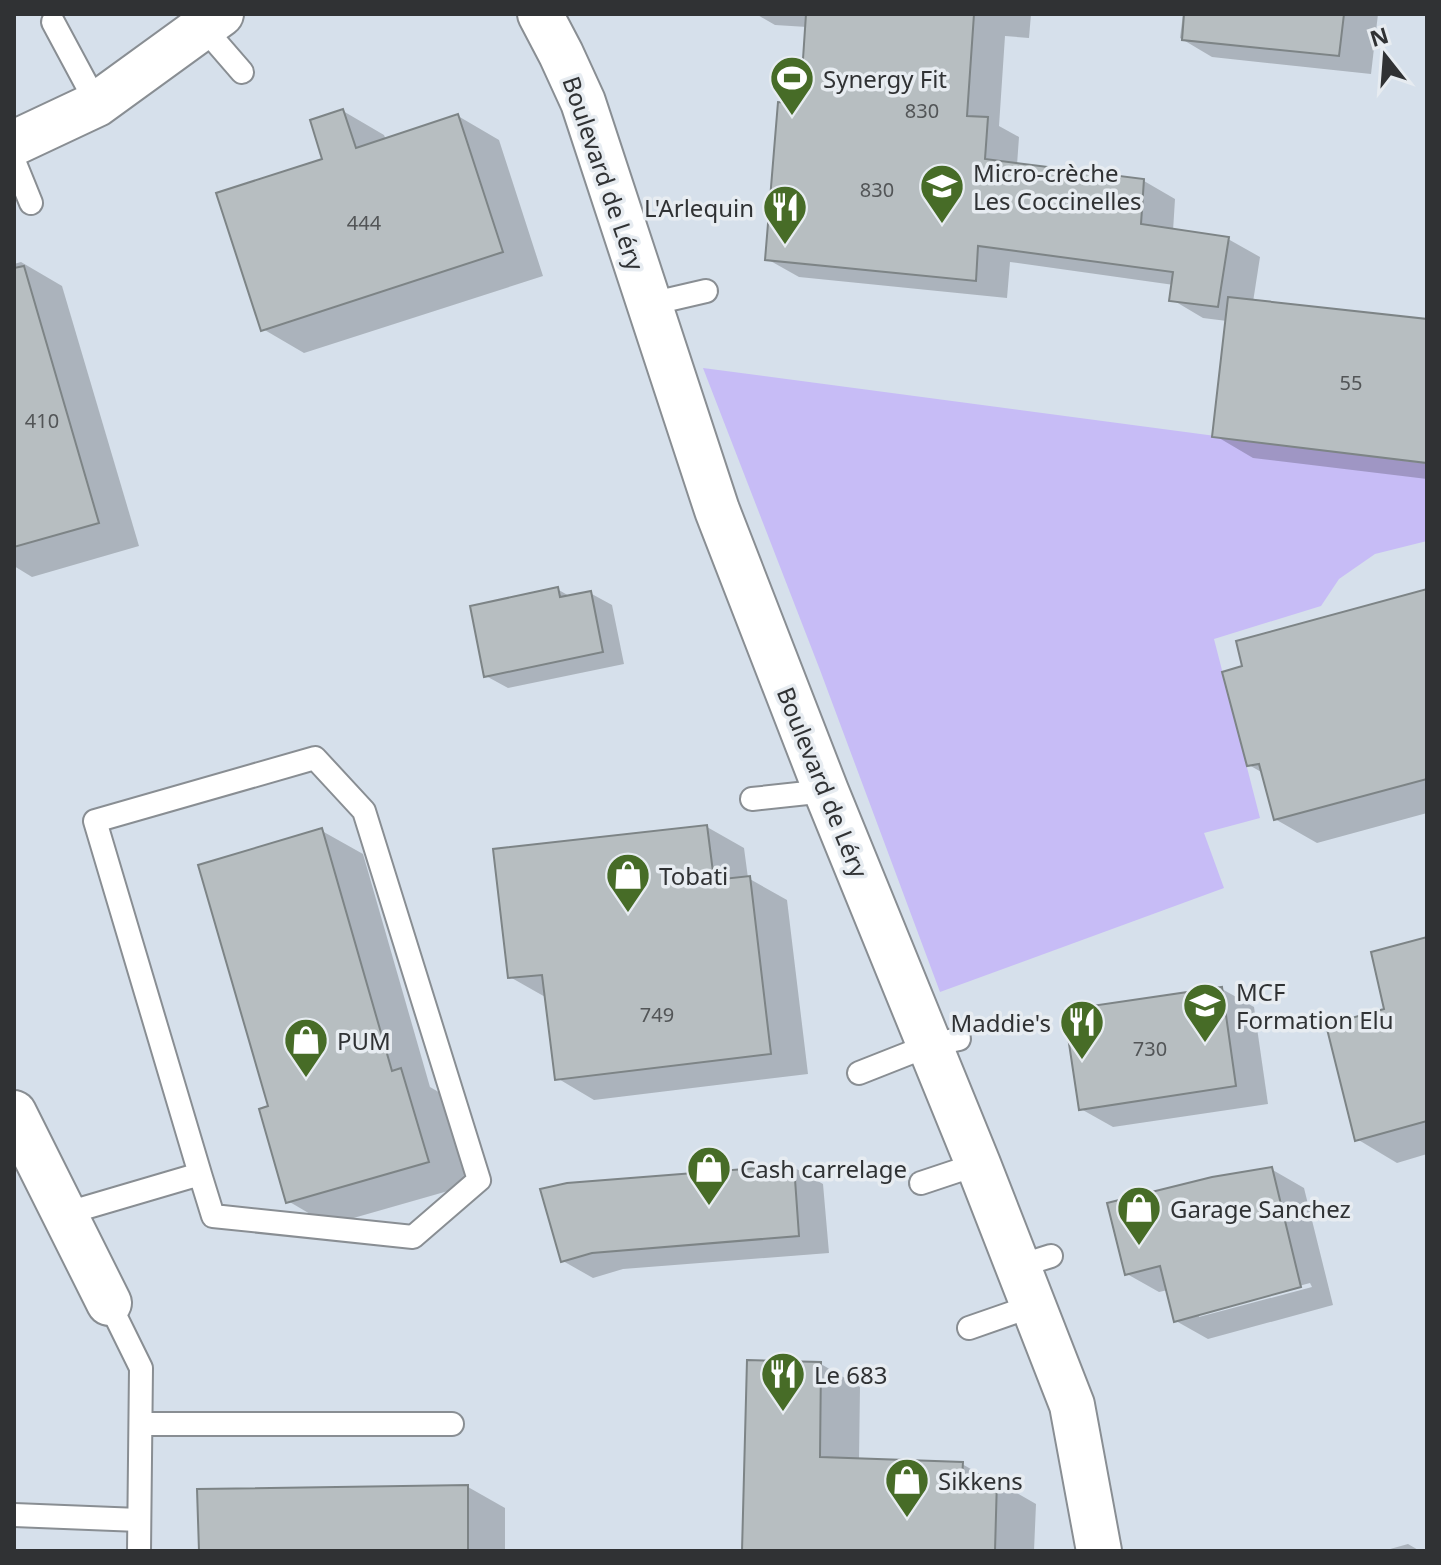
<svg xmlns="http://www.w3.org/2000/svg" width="1441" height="1565" viewBox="0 0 1441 1565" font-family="'Noto Sans',sans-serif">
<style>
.built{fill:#d6e0eb}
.green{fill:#c7bcf6}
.shadow{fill:#0003;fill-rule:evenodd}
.building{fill:#b7bec1;stroke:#7d8486;stroke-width:2}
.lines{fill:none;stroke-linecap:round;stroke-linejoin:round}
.service-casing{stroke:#898e93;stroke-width:26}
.minor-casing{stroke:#898e93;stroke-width:48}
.tertiary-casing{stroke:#898e93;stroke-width:48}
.service{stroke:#fff;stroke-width:22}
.minor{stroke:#fff;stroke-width:44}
.tertiary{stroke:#fff;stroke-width:44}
.labels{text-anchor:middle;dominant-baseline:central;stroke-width:7;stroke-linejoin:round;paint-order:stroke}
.number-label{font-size:20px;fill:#525557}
.poi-label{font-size:24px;fill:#303234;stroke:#e7ecf1;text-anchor:start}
.street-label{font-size:24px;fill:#303234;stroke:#e7ecf1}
</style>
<rect width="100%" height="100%" fill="#e7ecf1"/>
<!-- built -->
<rect class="built" x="14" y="14" width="1413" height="1537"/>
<!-- green -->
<path class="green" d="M703,368L1427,464V541L1375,554L1339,579L1321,606L1214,639L1260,818L1204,833L1224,888L940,992L820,670Z"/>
<!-- shadow -->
<g class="shadow">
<path d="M756,14H1031L1029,38L1005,36L999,126L1019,137L1017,165L1144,181L1175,199L1173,231L1228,239L1260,257L1253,302L1427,321V479L1253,458L1214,435L1227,321L1203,318L1171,299L1174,285L1010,262L1007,298L799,277L767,259L802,106L807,27L775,25Z"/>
<path d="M1183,14H1378L1371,74L1212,57L1180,38Z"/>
<path d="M343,111L384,135L386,140L458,116L499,140L543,276L304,353L263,329Z"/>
<path d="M21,262L62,286L139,546L32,577L14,566V264Z"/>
<path d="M557,589L571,597L590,593L612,605L624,664L508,688L486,676Z"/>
<path d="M1427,592V813L1317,843L1275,819L1263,773L1249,765Z"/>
<path d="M707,827L744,848L748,878L787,900L808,1074L594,1100L557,1078L547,998L510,977Z"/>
<path d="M322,831L363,854L430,1087L442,1094L469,1185L329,1225L288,1201L270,1108Z"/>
<path d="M1427,939V1154L1397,1163L1357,1139L1386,1010Z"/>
<path d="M1222,989L1254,1007L1268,1104L1113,1127L1081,1109Z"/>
<path d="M793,1167L823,1184L829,1253L623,1269L593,1278L563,1261Z"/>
<path d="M1271,1169L1304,1188L1333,1305L1208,1339L1176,1321L1168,1290L1159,1292L1127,1274ZM1310,1283L1312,1287L1199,1317V1313Z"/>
<path d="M821,1364L860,1387L859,1460L962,1464L992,1481H996L1036,1504L1034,1551H744Z"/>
<path d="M468,1487L505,1508V1551H201Z"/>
<path d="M1408,1544L1420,1551H1383Z"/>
</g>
<!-- building -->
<g class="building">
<path d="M806,14H974L967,116L988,117L985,159L1144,179L1141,224L1229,237L1218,307L1169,301L1173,272L978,246L976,281L765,260L778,102L800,104Z"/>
<path d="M1184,14H1344L1339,56L1182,40Z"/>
<path d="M343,109L356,148L458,114L503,252L261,331L216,193L322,159L310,120Z"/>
<path d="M24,266L99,523L14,547V268Z"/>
<path d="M1228,297L1427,319V463L1212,437Z"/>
<path d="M558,587L560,597L591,591L603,652L484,677L470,606Z"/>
<path d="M1427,589V779L1274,820L1259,764L1247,766L1222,672L1242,666L1236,641Z"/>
<path d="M707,825L714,880L750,876L771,1054L555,1080L542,975L508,978L493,849Z"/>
<path d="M322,828L392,1071L401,1068L429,1162L286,1203L259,1109L268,1106L198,865Z"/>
<path d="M1427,937V1121L1355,1141L1326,1025L1384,1009L1371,952Z"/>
<path d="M1222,987L1236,1086L1079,1110L1064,1010Z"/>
<path d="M794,1165L799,1236L592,1253L561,1262L540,1189L567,1183Z"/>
<path d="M1272,1167L1301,1287L1174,1322L1160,1266L1125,1275L1107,1203L1212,1177Z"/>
<path d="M747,1360L821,1362L820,1457L963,1462L962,1478L997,1479L995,1551H742Z"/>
<path d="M468,1485V1551H199L197,1489Z"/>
</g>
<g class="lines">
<!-- service casing -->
<g class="service-casing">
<g id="service">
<path d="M53,22L97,104"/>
<path d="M203,27L242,72"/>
<path d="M14,161L31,203"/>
<path d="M650,304L706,291"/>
<path d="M752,799L826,791"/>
<path d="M859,1073L930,1045L959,1039"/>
<path d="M921,1183L978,1164"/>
<path d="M64,1214L200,1174L95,821L315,758L364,811L479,1180L413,1237L213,1216L200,1174"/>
<path d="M1019,1266L1051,1256"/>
<path d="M109,1303L141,1368L139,1551"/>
<path d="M969,1328L1035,1305"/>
<path d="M141,1424H452"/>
<path d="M14,1515L139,1520"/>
</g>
</g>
<!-- minor casing -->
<g class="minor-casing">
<path id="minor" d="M14,1113L109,1303"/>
</g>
<!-- tertiary casing -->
<g class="tertiary-casing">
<g id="tertiary">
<path d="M540,14L561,54L583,102L717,510L826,791L978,1164L1072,1405L1099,1551"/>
<path d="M14,143L97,104L221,14"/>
</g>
</g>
<!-- service -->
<use href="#service" class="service"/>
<!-- minor -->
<use href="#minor" class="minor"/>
<!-- tertiary -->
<use href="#tertiary" class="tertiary"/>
</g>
<!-- icons -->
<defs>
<g id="stadium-pin" transform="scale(2.3)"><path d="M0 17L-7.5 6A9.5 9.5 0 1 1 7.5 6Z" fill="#476c27" stroke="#e7ecf1"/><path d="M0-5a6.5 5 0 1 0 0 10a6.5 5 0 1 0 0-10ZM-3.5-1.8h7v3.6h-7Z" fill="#fff"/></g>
<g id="school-pin" transform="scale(2.3)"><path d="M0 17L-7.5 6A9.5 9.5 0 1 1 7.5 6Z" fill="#476c27" stroke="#e7ecf1"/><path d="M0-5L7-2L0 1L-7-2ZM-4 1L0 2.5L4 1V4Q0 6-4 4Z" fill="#fff"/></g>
<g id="restaurant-pin" transform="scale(2.3)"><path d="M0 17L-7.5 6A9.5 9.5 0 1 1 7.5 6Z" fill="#476c27" stroke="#e7ecf1"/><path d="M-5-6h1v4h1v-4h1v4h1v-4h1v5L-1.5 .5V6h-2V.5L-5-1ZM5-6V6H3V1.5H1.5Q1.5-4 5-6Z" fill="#fff"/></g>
<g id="shop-pin" transform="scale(2.3)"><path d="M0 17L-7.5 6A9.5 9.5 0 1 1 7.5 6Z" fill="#476c27" stroke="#e7ecf1"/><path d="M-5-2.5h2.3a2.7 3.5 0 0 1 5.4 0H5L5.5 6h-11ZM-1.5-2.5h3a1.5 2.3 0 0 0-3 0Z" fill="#fff"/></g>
<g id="university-pin" transform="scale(2.3)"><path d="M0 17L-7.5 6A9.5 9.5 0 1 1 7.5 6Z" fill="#476c27" stroke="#e7ecf1"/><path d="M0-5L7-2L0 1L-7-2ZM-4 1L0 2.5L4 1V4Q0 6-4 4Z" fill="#fff"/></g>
</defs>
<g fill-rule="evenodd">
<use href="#stadium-pin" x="792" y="78"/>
<use href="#school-pin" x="942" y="186"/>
<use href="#restaurant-pin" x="785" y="207"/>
<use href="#shop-pin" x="628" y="875"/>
<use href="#university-pin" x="1205" y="1005"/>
<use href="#restaurant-pin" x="1082" y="1022"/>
<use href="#shop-pin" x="306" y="1040"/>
<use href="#shop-pin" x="709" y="1168"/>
<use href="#shop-pin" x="1139" y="1208"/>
<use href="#restaurant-pin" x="783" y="1374"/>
<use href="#shop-pin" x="907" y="1480"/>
</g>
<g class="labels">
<!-- number labels -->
<g class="number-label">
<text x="922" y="110">830</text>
<text x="877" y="189">830</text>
<text x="364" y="222">444</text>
<text x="1351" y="382">55</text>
<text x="42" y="420">410</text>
<text x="657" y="1014">749</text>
<text x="1150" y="1048">730</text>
</g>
<!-- poi labels -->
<g class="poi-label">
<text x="823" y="78">Synergy Fit</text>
<text x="973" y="172">Micro-crèche<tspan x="973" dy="28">Les Coccinelles</tspan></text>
<text x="754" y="207" text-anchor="end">L'Arlequin</text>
<text x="659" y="875">Tobati</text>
<text x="1236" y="991">MCF<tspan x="1236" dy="28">Formation Elu</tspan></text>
<text x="1051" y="1022" text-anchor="end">Maddie's</text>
<text x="337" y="1040">PUM</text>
<text x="740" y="1168">Cash carrelage</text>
<text x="1170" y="1208">Garage Sanchez</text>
<text x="814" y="1374">Le 683</text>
<text x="938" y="1480">Sikkens</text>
</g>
<!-- street labels -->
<g class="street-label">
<text transform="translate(604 173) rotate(71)">Boulevard de Léry</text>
<text transform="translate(823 782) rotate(68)">Boulevard de Léry</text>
</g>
</g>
<!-- border -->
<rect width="1441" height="1565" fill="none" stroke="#303234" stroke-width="32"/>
<!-- north arrow -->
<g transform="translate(1385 56) rotate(343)" stroke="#e7ecf1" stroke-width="6" paint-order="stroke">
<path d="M0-6L14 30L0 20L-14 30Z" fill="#303234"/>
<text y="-12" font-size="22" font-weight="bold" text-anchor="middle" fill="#303234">N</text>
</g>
</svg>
